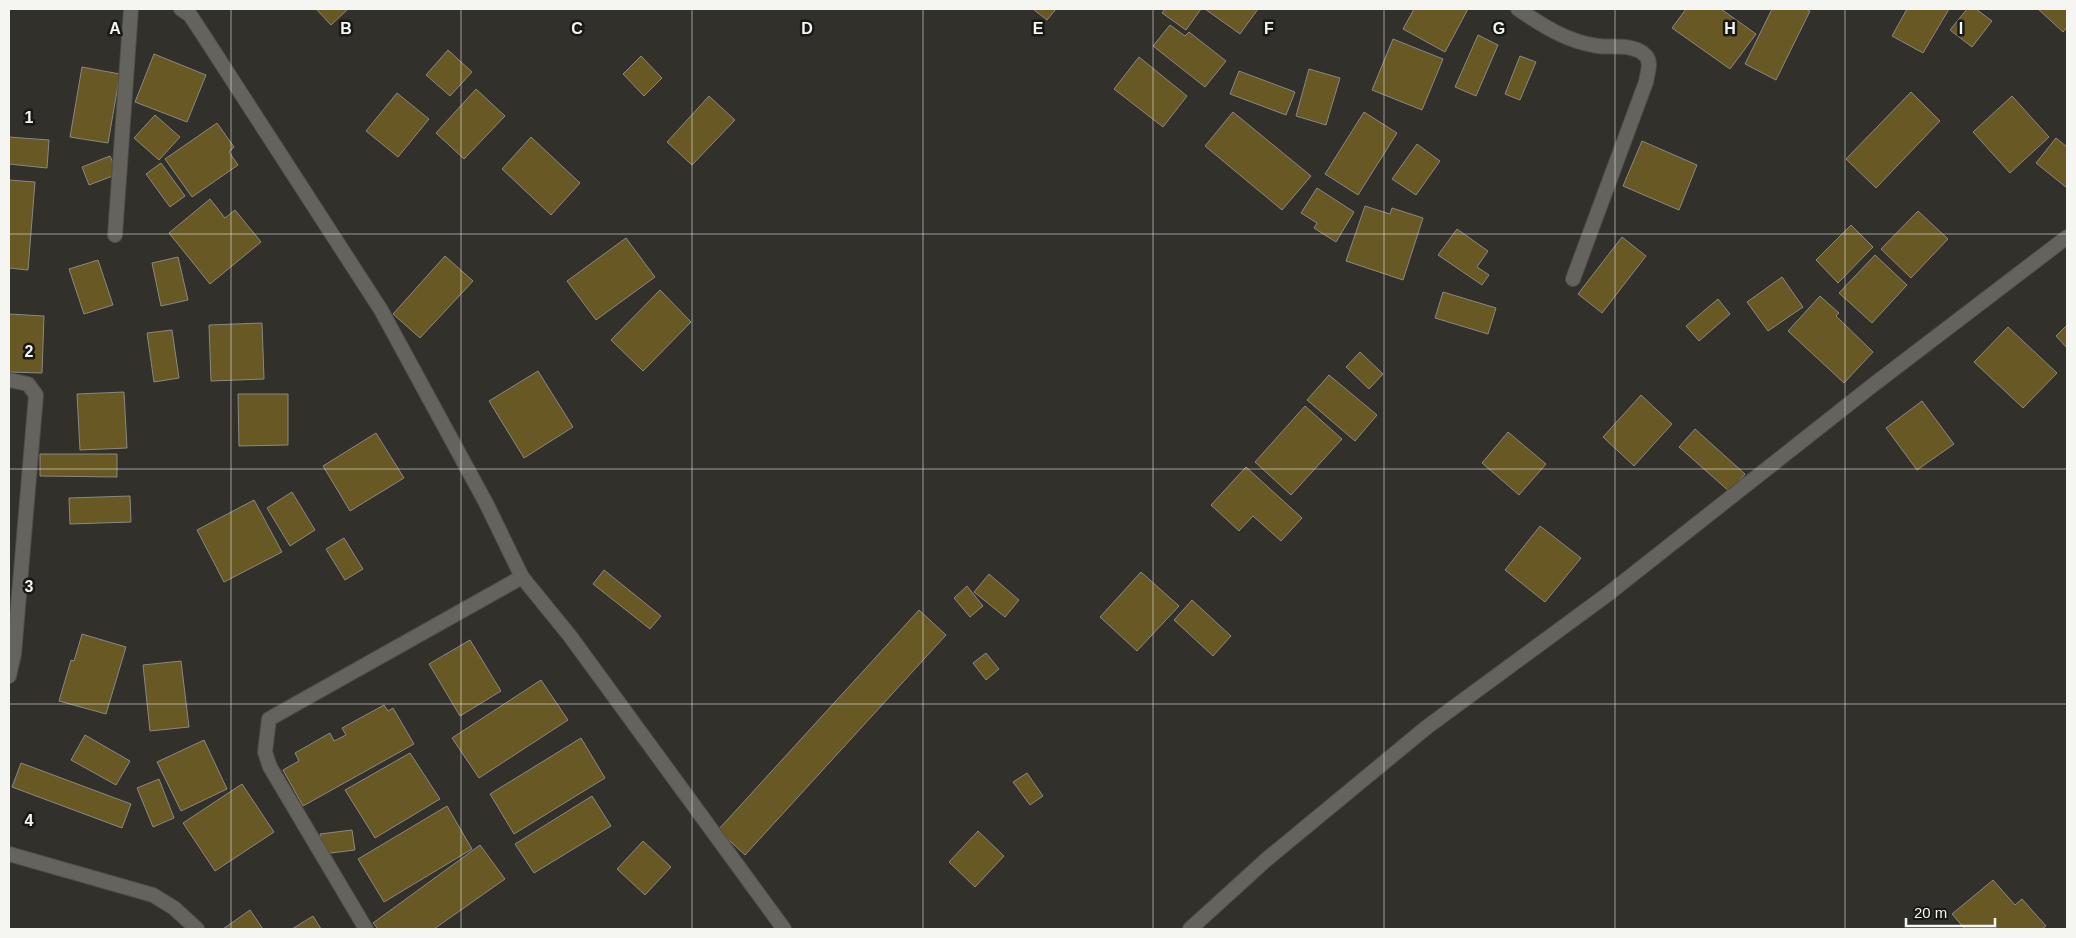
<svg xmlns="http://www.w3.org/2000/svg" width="2076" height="938" viewBox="0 0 2076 938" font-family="Arial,sans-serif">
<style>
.building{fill:#675824;stroke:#898883}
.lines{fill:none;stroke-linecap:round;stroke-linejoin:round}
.minor-casing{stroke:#4e4d49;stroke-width:16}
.minor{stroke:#64635e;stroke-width:14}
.grid{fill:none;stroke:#f5f5f2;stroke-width:1;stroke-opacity:0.55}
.grid-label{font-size:16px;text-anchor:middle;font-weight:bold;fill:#f5f5f2;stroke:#181816;stroke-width:5;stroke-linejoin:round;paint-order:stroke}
</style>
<rect width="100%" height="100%" fill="#31302b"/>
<!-- building -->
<g class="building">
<path d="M316,9H348L331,25Z"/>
<path d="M1033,9H1056L1047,20Z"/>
<path d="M1165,9H1201L1186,30L1162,13Z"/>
<path d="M1205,9H1258L1240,34Z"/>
<path d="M1414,9H1468L1445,52L1403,29Z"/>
<path d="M1686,9H1721L1756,34L1730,69L1672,28Z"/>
<path d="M1772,9H1805L1810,11L1776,80L1745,64Z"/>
<path d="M1907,9H1949L1923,53L1892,36Z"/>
<path d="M1967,9H1976L1992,21L1972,47L1950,30Z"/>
<path d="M2038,9H2067V27L2063,32Z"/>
<path d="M1170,25L1185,36L1189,32L1226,61L1205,87L1153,46Z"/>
<path d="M1478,35L1498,45L1476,96L1455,87Z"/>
<path d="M1393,39L1443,59L1422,110L1372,90Z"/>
<path d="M448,50L472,72L450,96L426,75Z"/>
<path d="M154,54L206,75L187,122L135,102Z"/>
<path d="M641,56L662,78L644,96L623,74Z"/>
<path d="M1520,56L1536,62L1520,100L1505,94Z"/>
<path d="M1139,57L1187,96L1163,127L1114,89Z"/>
<path d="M82,67L120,74L108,143L70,137Z"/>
<path d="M1309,69L1340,78L1326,125L1296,116Z"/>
<path d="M1239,71L1295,92L1286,115L1230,94Z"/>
<path d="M476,89L505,116L464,159L436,133Z"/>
<path d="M1911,92L1940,121L1876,188L1846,159Z"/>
<path d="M397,93L429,119L398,157L366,131Z"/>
<path d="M709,96L735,120L692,165L667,142Z"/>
<path d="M2012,96L2049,137L2010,173L1973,132Z"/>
<path d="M1233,112L1311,176L1282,210L1205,146Z"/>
<path d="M1364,112L1397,133L1358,195L1325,174Z"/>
<path d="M155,115L180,137L159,160L134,138Z"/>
<path d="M217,123L234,147L229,152L238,165L192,197L165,159Z"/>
<path d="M9,137L49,140L47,168L9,164Z"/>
<path d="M531,137L580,183L551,215L502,169Z"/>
<path d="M2056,138L2067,147V188L2036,163Z"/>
<path d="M1642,141L1697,165L1679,210L1623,186Z"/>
<path d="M1417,144L1440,161L1416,195L1392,179Z"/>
<path d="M110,156L118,174L89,185L82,167Z"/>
<path d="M161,163L185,196L170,207L146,174Z"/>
<path d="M9,180L35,182L28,270L9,268Z"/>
<path d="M1317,188L1354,212L1336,242L1314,228L1317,223L1301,213Z"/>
<path d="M210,199L225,218L235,210L261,242L210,284L169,233Z"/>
<path d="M1365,206L1390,214L1392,208L1423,218L1403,280L1346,261Z"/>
<path d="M1918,211L1948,239L1911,278L1881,249Z"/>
<path d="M1851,225L1873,247L1838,283L1816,260Z"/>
<path d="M1457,229L1488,251L1477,267L1489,275L1482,285L1438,255Z"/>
<path d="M1622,237L1646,256L1602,313L1578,294Z"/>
<path d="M626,238L655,277L596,320L567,281Z"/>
<path d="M1875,255L1907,285L1872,323L1839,293Z"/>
<path d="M445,256L473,281L420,338L393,314Z"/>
<path d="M178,257L188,300L161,306L152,263Z"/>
<path d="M98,260L113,305L84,314L69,269Z"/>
<path d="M1782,277L1803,307L1768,331L1747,302Z"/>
<path d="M660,290L691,322L643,371L611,340Z"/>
<path d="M1443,292L1496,308L1488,334L1435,318Z"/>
<path d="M1820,296L1839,313L1836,316L1873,352L1844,383L1788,331Z"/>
<path d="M1718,299L1730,314L1699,341L1686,326Z"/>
<path d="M9,314L44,316L42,373L9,372Z"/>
<path d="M262,323L264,379L211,381L209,325Z"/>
<path d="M2067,325V348L2056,336Z"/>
<path d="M2008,327L2057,373L2023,408L1974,362Z"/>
<path d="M172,330L179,378L154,382L147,333Z"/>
<path d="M1360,352L1383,374L1369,389L1346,367Z"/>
<path d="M538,371L573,427L524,458L489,401Z"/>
<path d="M1329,375L1377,415L1355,441L1307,400Z"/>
<path d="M124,392L127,448L80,450L77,394Z"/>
<path d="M238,394H288V445L239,446Z"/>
<path d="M1641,395L1672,424L1634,466L1603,437Z"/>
<path d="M1922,401L1954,444L1917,470L1886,428Z"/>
<path d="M1305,406L1342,439L1291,495L1255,462Z"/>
<path d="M1695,429L1745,474L1730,492L1679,447Z"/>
<path d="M1508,432L1546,464L1519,495L1482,463Z"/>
<path d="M376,433L404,478L350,511L323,466Z"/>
<path d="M40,454H117V477L40,476Z"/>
<path d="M1246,467L1302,518L1281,541L1253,516L1239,531L1211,505Z"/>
<path d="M292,492L315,530L290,546L267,508Z"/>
<path d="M130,496L131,522L70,524L69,498Z"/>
<path d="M254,500L282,552L224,582L197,530Z"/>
<path d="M1540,526L1581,558L1545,602L1505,570Z"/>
<path d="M344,538L363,569L345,580L326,549Z"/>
<path d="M604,570L661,616L650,629L593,584Z"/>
<path d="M1141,572L1179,606L1137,651L1100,617Z"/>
<path d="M989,574L1019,600L1005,617L974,592Z"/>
<path d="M967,586L983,606L970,617L954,598Z"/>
<path d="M1192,600L1231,636L1213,656L1174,620Z"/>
<path d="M919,610L946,635L745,855L718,830Z"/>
<path d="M82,634L126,647L106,714L59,701L71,660L74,661Z"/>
<path d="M470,640L501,691L460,716L429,664Z"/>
<path d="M986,653L999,669L986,680L973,663Z"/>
<path d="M181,661L189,727L150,731L143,665Z"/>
<path d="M541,680L568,720L479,778L452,738Z"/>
<path d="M384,705L388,711L393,708L414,744L303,806L283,770L299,761L295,753L330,733L334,741L346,735L342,728Z"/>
<path d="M85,735L130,761L116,785L71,760Z"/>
<path d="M581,738L605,778L514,834L490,794Z"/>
<path d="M204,740L227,789L181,811L157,762Z"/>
<path d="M410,753L440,799L375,838L345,790Z"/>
<path d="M21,763L131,804L122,828L12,787Z"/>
<path d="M1027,773L1043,796L1030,805L1013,782Z"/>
<path d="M159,779L174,818L153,827L137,788Z"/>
<path d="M242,784L274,832L215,871L183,823Z"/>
<path d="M592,796L611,826L534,873L515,844Z"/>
<path d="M447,806L472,849L384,902L358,859Z"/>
<path d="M352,830L355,850L323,854L320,834Z"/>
<path d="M978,831L1004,856L975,887L949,862Z"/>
<path d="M643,841L671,867L645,895L617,869Z"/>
<path d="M480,845L505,879L434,929H378L373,923Z"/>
<path d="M1993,880L2015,905L2022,899L2046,926L2042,929H1965L1952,914Z"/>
<path d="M250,910L263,929H223Z"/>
<path d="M313,916L321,929H292Z"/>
</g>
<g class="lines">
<!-- minor casing -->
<g class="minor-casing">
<g id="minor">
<path d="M181,9L190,15L200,30L381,310L486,503L522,577L570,636L784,929"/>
<path d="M1518,9C1543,26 1568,42 1598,46C1612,48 1635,43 1646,56C1652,63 1647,74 1646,82L1573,279"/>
<path d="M115,235L131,9"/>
<path d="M9,380L28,384L36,395L14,654L9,676"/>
<path d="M9,854L153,895L174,908L197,929"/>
<path d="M366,929L270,767L265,752L269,719L522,577"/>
<path d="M1190,929L1267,859L1427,727L1608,594L1873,385L2067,237"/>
</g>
</g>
<!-- minor -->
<use href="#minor" class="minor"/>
</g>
<!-- grid -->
<path class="grid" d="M231,9V929M461,9V929M692,9V929M923,9V929M1153,9V929M1384,9V929M1615,9V929M1845,9V929M9,234H2067M9,469H2067M9,704H2067"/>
<g class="grid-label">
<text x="115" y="34">A</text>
<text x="346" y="34">B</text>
<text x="577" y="34">C</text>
<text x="807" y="34">D</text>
<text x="1038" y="34">E</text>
<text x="1269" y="34">F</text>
<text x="1499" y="34">G</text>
<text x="1730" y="34">H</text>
<text x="1961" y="34">I</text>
<text x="29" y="123">1</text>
<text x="29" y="357">2</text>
<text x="29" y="592">3</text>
<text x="29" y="826">4</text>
</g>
<!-- border -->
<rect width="2076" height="938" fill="none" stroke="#f5f5f2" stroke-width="20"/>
<!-- scale -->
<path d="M1906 918v8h89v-8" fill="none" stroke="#f5f5f2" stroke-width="2.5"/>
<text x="1914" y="918" font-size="15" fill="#f5f5f2" stroke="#181816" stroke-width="4" paint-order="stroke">20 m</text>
</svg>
